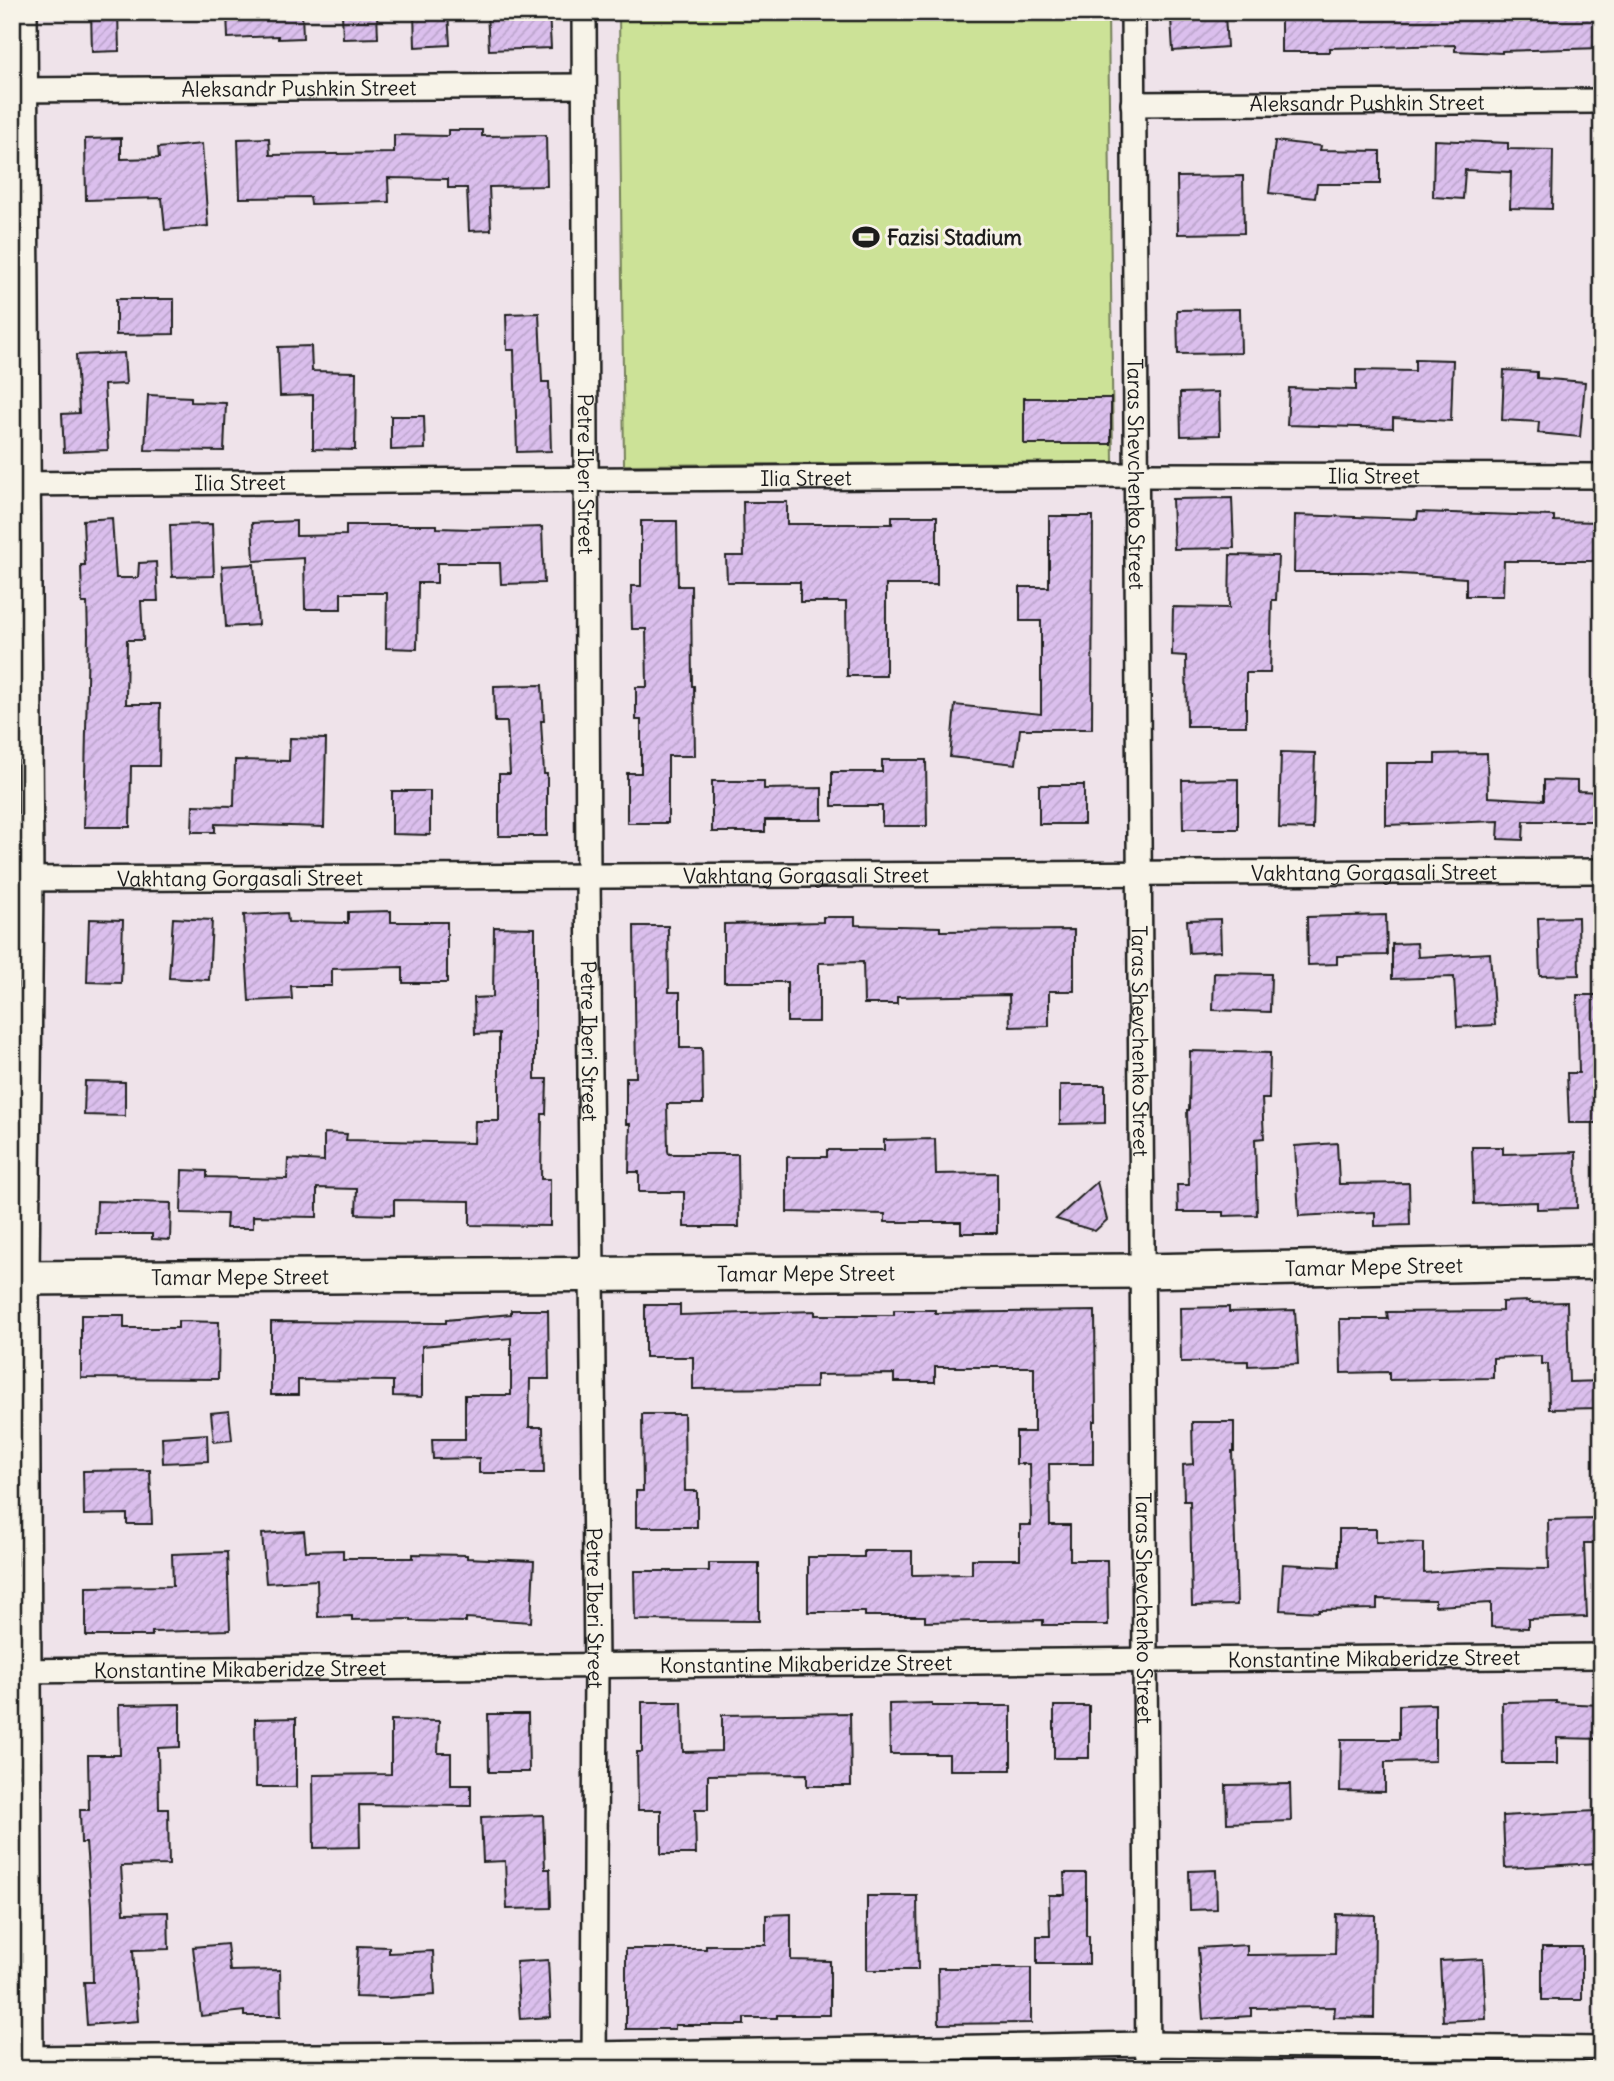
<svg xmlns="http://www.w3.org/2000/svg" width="1614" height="2081" viewBox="0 0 1614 2081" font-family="Delius,sans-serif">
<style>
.pitch{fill:#cce297;stroke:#747f5a;stroke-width:2}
.building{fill:url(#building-hatch);stroke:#1c1c1c;stroke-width:2}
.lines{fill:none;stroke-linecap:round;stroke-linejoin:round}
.street-casing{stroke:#1c1c1c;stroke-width:28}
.secondary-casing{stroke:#1c1c1c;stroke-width:38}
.street{stroke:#f7f3e8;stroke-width:23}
.secondary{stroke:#f7f3e8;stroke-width:33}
.labels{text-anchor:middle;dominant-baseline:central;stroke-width:6;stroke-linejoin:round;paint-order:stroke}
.street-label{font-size:21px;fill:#1c1c1c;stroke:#f7f3e8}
.poi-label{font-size:21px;font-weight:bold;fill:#1c1c1c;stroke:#f7f3e8;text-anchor:start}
</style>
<defs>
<pattern id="building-hatch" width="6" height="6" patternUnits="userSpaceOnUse" patternTransform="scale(1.75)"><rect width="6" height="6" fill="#dbbfed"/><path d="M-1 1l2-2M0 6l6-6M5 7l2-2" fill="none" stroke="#bba4cb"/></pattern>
</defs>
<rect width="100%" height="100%" fill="#efe3ea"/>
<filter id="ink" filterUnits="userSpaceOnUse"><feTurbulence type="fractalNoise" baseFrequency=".0143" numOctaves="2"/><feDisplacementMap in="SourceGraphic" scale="14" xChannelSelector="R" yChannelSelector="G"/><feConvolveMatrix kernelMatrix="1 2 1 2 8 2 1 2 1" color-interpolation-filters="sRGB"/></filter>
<g filter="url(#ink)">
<!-- pitch -->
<path class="pitch" d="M619,12H1108L1113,462L624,465Z"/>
<!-- building -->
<g class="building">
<path d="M91,12H118L119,51L92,52Z"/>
<path d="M227,12H302L303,38L278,39V36L228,38Z"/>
<path d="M342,12H377L378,38L343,39Z"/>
<path d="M414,12H448L450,45L415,47Z"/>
<path d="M487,12H549L551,48L489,50Z"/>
<path d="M1281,12H1601L1602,48L1502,51V53L1455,51V45L1330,48V52H1281Z"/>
<path d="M1225,15L1227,47L1173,51L1171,18Z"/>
<path d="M448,130H482V136L546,135L547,186L489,187L491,230L469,231L467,188H448V179L388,178L389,202L311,204L310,197L240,198L238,139L269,138L270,155L394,153V135L448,136Z"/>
<path d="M121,138V159L159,158L158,148L202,144L208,226L165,230L162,198L86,200L85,139Z"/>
<path d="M1434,140L1508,143V149L1553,150L1552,209L1510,208L1511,172L1465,170L1463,199L1433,197Z"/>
<path d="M1275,141L1321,146L1320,150L1380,151V184H1317L1315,198L1269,193Z"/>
<path d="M1243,176L1244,233L1178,234L1177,177Z"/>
<path d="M116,299H174V334L116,335Z"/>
<path d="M1240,309L1241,353L1178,354L1177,310Z"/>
<path d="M539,313L542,382H549L551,451L517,452L514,350H507L506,314Z"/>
<path d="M311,346L312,371L356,372L355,450L313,449V395L280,396L278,347Z"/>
<path d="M124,353L126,384L104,385L108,450L64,452L62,414L79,413L76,355Z"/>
<path d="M1415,359L1453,360L1451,421L1393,418V428L1287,425L1289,388L1356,390V370L1415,371Z"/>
<path d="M1504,370L1537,372V378L1585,382L1580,437L1538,433L1539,422L1502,420Z"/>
<path d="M1219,392L1220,435L1181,436L1180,393Z"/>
<path d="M148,395L191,397V402L226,403L224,451L145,450Z"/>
<rect x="1024" y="398" width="87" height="46"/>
<path d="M391,416H424L425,449L391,450Z"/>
<path d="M1232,498L1234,548L1174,549L1172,499Z"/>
<path d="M743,502H787V524H892V516H937V585H886V676H847L846,602H800V582H727L726,556H744Z"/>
<path d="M1418,512L1554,516V521L1602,522V561H1504L1503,596H1466V578L1367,572H1294L1295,515L1417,519Z"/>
<path d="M1049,516H1093L1092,729H1020L1016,764L950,757L955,705L1041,714V621H1020V587H1049Z"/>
<path d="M112,518L116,578H138L139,563L156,562L158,601H141L143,640H127L126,704H160L159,766H131L130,827H84L88,634L87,603H82L81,565H85L83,520Z"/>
<path d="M296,521V536L346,535V525H437V528L472,529L542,527L544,583L501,584L500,563H437V583H418L417,649L386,648L387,593H341V609H305L304,558L254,561L252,523Z"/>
<path d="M641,521H677L678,586H691L692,686H694L695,756H668V823H627V773H641V720H636V687H647L646,629H632L631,586H641Z"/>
<path d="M212,524L214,576L172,577L170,525Z"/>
<path d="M1230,555L1278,556L1276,600H1272L1270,673H1246V726H1187L1186,656L1172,655L1173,607L1229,608Z"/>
<path d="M254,564L258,625L226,627L222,566Z"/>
<path d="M542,685L544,721H541L544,774H547V836H499V774H510L507,722H495L494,686Z"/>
<path d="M290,738L326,739L324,827L215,824V832H192L193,805L234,806L235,760L289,761Z"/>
<path d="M1281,752L1315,753L1313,829L1279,828Z"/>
<path d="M1487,753L1488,797L1544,800V780L1577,781V791L1602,792V821H1524L1523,840L1498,839L1499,821L1386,825V763H1435V754Z"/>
<path d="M882,760H926L927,826H882V806H832V772H882Z"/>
<path d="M1238,779V829H1183L1182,780Z"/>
<path d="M712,781H764V789L822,788V820H765V832H712Z"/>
<rect x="1039" y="785" width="45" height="39"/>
<path d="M392,791H430V835L392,834Z"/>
<path d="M391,911V922H447V983H403V967L332,969V986H291L292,999L249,1001L244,915L287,913L288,922L348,923V912Z"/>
<path d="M1386,915L1387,955L1337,956V964L1308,965L1307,917Z"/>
<path d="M823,917H855V925L940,927V931L1074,930V991H1049V1026L1010,1027L1009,995L897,997V1004H864L863,962L819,963V1022H787V982H724V924L823,922Z"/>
<path d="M1578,917L1579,975L1540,976L1538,918Z"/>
<path d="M173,918L212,920L209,980L169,978Z"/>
<path d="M89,919L123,920L121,983L87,982Z"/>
<path d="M1220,919L1221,951L1189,953L1187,920Z"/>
<path d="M634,926H668L669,992H680V1048H702L703,1104H667L668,1151L669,1154H738L739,1227H684V1192H639V1172H629L630,1124H626V1077H636Z"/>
<path d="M494,927L535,928V1079H547L546,1114H542L541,1179H550V1226L470,1225V1201L394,1200V1215L356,1214L357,1189L317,1188V1217L253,1216V1228H226L227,1214L181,1213L182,1170L207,1171V1177L287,1179L288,1159L324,1161V1133L347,1134L346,1140L474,1143L475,1121H499V1033L475,1034L474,998L493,997Z"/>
<path d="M1417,943L1418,957L1490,953L1495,1025L1457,1027L1454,977L1392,979V944Z"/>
<path d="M1214,973L1271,974L1270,1012L1213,1010Z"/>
<path d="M1577,995H1602V1123H1569L1567,1073H1579Z"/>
<path d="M1190,1051L1270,1053L1269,1099H1262L1264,1138L1255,1139L1257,1215L1223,1216V1212H1178L1177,1185H1189L1187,1110H1189Z"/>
<path d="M85,1081L125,1082V1116L84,1115Z"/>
<path d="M1060,1085H1105V1123L1060,1124Z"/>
<path d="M935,1139L936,1174L997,1173V1233H961V1222H885V1214L787,1212V1157H827V1150H884V1140Z"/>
<path d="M1337,1143L1339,1184L1409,1183L1410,1225L1375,1226V1212L1299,1216L1295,1146Z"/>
<path d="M1472,1147H1503V1154L1576,1152L1577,1208L1537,1209V1202L1474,1204Z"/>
<path d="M1097,1182L1107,1220L1095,1231L1056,1219Z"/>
<path d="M97,1201L171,1203L170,1240L152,1239V1234H96Z"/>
<path d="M1529,1301V1303L1567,1302L1569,1382L1602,1381V1408L1549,1409L1548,1364H1541V1356L1493,1358V1378L1389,1380V1372L1341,1373L1340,1319H1388L1387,1312L1502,1311V1302Z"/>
<path d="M645,1305H680V1315L815,1311V1315H894V1310H935V1313L1095,1311L1096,1421H1093V1464H1049L1050,1525H1070V1560H1107L1108,1625H1043V1620L925,1622V1616H865V1612H808V1557H864V1551H912V1575L972,1574V1559H1020V1525H1031L1030,1464H1016V1432H1034V1367H935V1382H894V1374L816,1375V1388L693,1389V1357H645Z"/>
<path d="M1229,1307V1312L1295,1310L1298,1364L1248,1366V1361L1181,1362L1180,1308Z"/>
<path d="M511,1310H548L549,1379H530L529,1427H543L544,1473H479V1458L433,1459L432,1439H465V1395H511V1338L422,1346V1397L393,1396V1381L298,1380V1395H271V1322L446,1323V1320L511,1314Z"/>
<path d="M81,1315H124V1328H178V1321L219,1322L218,1379L81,1378Z"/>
<path d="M229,1411L232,1440L214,1442L211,1413Z"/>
<path d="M642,1414H684L685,1491H697V1527H636V1491H643Z"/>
<path d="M1192,1422H1234V1451H1232L1237,1605L1192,1606L1190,1501H1184L1183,1465L1193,1464Z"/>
<path d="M207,1434L208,1461L163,1463L162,1437Z"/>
<path d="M150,1470L152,1524H127V1514L84,1515L83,1471Z"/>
<path d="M1596,1519L1597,1543H1584L1587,1617L1528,1619V1628L1491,1627V1603L1435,1606V1600L1377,1599V1609L1319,1610V1612L1280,1610L1283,1564L1339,1567V1529H1376V1542L1424,1543V1573L1491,1568L1549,1569L1548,1520Z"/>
<path d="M304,1531L306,1551L343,1550V1558H413V1554L467,1555V1558L534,1561L531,1622L466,1618V1622L411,1621V1619L352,1620V1616L318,1617L317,1580L266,1583L262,1534Z"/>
<path d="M227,1552L230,1630L152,1632V1636H86V1587L173,1586L172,1554Z"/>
<path d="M709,1563H759V1621L635,1620L634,1571H709Z"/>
<path d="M1556,1701V1703L1602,1705V1739L1557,1738V1764H1503L1502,1702Z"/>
<path d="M642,1702H682L683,1752L722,1751V1715L850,1713L851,1786H807V1774L708,1775V1810H695L696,1854H661V1810H638L637,1752H642Z"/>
<path d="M932,1703V1706H1011V1770H949V1754H890L889,1704Z"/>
<path d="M180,1704V1747L158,1748L159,1809H168L169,1865L121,1866L124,1913L168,1912L169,1949L133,1950L138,2021L87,2025L84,1982H93L91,1906L86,1843H81L80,1810H89L88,1755H120L119,1705Z"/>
<path d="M1435,1704V1761L1385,1762V1792L1340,1791L1341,1739H1399V1705Z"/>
<rect x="1054" y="1706" width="35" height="52"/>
<path d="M488,1714H528L529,1772H489Z"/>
<path d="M296,1718V1787H256L255,1719Z"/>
<path d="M391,1720L439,1721L438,1753H451V1785H471V1806L359,1805L360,1847L314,1848L313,1775L391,1774Z"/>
<path d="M1290,1784L1291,1821L1227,1823L1226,1785Z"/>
<path d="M1595,1811L1598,1863L1505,1868L1503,1816Z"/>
<path d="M543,1815L545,1869H550L551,1908L507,1909L505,1861L483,1862L481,1817Z"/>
<path d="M1216,1870L1217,1909L1190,1910L1189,1871Z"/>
<path d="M1064,1873H1086V1936H1089V1964H1037V1936H1050L1049,1895H1065Z"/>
<path d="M867,1896H917L918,1970H867Z"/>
<path d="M791,1914V1960L830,1961V2015H777V2018H744V2025H675V2029H626V1949H706V1945H766V1915Z"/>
<path d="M1336,1914L1375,1915L1374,2018L1334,2017L1335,2007L1251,2008V2016L1203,2019L1198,1948L1247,1945V1955L1335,1954Z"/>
<path d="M227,1944L230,1971L280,1970L281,2016H244V2011L201,2016L193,1947Z"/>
<path d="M358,1946L389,1947V1953L433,1951L435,1995L387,1998L355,1997Z"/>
<rect x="1542" y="1947" width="40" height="53"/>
<path d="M1483,1959L1486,2019L1443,2021L1440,1961Z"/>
<path d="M548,1960L551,2017L520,2019L516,1962Z"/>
<path d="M938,1968H1031V2023L939,2024Z"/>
</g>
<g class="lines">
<!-- street casing -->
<g class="street-casing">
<g id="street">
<path d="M25,12L31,879L27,1278L31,2069"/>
<path id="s1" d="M584,12L588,877L596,1665L594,2069"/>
<path id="s2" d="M1133,12L1148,2069"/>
<path id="s3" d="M12,90L584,86"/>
<path id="s4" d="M1133,104L1602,101"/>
<path id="s5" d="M12,484L1136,475L1602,476"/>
<path id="s6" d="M12,879L1602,871"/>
<path id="s7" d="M12,1671L1602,1656"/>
<path d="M12,2058L594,2054L1147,2044L1602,2049"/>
</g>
</g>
<!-- secondary casing -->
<g class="secondary-casing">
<g id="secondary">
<path id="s8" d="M12,1278L1141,1271L1602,1262"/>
</g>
</g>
<!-- street -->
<use href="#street" class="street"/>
<!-- secondary -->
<use href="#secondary" class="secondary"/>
</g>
</g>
<!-- icons -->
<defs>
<g id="stadium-bare" transform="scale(2.1)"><path d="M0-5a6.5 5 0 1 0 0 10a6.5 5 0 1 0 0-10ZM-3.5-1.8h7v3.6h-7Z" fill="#1c1c1c" stroke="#f7f3e8" stroke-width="2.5" paint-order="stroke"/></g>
</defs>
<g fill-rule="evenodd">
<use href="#stadium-bare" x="866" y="237"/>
</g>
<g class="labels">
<!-- street labels -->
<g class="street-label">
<text stroke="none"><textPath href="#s3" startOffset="287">Aleksandr Pushkin Street</textPath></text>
<text stroke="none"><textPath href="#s4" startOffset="234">Aleksandr Pushkin Street</textPath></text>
<text stroke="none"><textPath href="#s1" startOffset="462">Petre Iberi Street</textPath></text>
<text stroke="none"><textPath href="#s2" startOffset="462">Taras Shevchenko Street</textPath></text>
<text stroke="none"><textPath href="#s5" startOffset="1362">Ilia Street</textPath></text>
<text stroke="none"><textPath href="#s5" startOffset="794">Ilia Street</textPath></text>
<text stroke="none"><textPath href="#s5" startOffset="228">Ilia Street</textPath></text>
<text stroke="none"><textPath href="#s6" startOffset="1362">Vakhtang Gorgasali Street</textPath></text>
<text stroke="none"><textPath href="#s6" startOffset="794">Vakhtang Gorgasali Street</textPath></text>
<text stroke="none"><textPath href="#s6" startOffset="228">Vakhtang Gorgasali Street</textPath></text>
<text stroke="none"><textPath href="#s2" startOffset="1029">Taras Shevchenko Street</textPath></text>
<text stroke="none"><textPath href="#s1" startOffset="1029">Petre Iberi Street</textPath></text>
<text stroke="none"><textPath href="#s8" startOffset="1362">Tamar Mepe Street</textPath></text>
<text stroke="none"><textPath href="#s8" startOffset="794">Tamar Mepe Street</textPath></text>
<text stroke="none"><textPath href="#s8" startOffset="228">Tamar Mepe Street</textPath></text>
<text stroke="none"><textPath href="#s1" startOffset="1596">Petre Iberi Street</textPath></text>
<text stroke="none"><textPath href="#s2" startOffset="1596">Taras Shevchenko Street</textPath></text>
<text stroke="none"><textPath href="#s7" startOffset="1362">Konstantine Mikaberidze Street</textPath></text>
<text stroke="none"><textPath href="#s7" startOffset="794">Konstantine Mikaberidze Street</textPath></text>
<text stroke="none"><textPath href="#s7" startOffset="228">Konstantine Mikaberidze Street</textPath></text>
</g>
<!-- poi labels -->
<g class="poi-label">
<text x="887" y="237">Fazisi Stadium</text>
</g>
</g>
<!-- margin -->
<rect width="1614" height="2081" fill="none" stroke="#f7f3e8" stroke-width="42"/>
<rect x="21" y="21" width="1572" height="2039" fill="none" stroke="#1c1c1c" stroke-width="2.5" filter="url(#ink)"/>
</svg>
